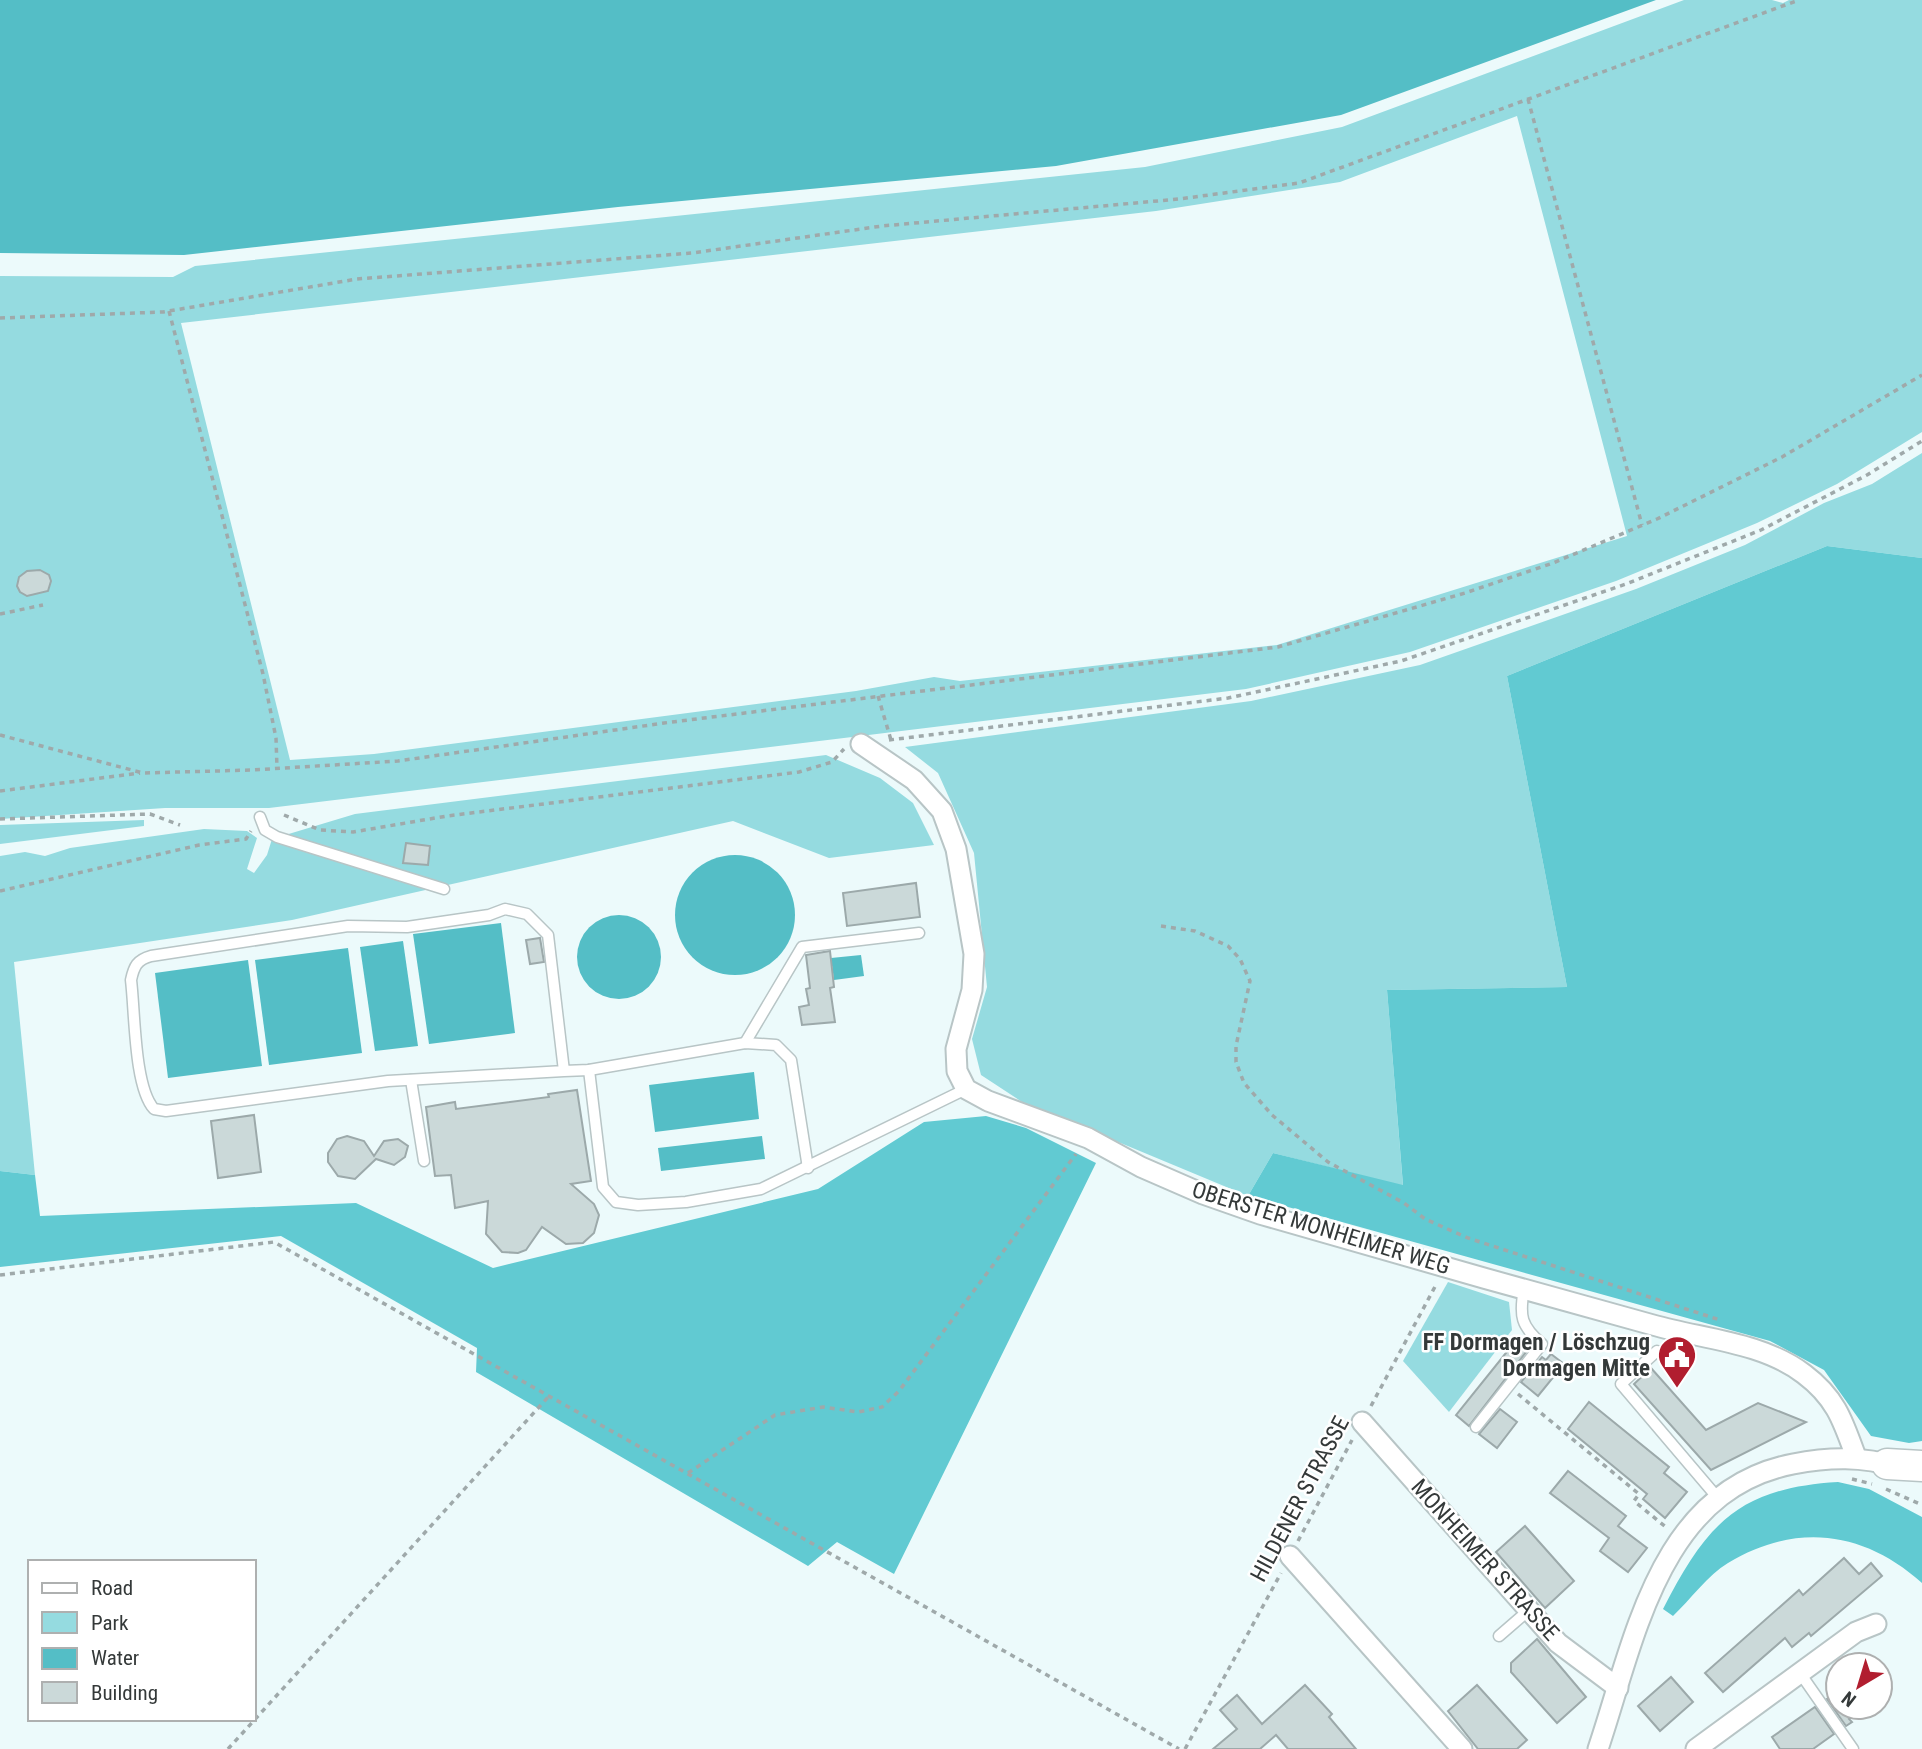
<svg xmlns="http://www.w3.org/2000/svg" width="1922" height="1749" viewBox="0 0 1922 1749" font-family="'Roboto Condensed',sans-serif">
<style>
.green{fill:#95dbe0;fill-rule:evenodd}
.forest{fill:#61cad2}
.water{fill:#54bec6}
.building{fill:#cbd9d9;stroke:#9ca9aa;stroke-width:2}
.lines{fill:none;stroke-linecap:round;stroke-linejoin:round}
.service-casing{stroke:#b8c5c6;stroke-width:13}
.minor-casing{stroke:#b8c5c6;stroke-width:23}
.primary-casing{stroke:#b8c5c6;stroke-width:33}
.path{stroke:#9fa9aa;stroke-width:3.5;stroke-dasharray:5 5;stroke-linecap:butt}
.service{stroke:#fff;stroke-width:10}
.minor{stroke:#fff;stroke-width:19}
.primary{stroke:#fff;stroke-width:30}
.labels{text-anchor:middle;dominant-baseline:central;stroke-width:5;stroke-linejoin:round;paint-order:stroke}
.street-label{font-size:23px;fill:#343939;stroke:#fff}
.poi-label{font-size:23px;font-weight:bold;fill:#343939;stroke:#fff;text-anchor:end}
</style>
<rect width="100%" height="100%" fill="#ecfafb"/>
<!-- green -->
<g class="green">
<path d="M1684,0H1772L1783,3L1789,0H1922V432L1837,484L1757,523L1616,581L1410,652L1246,689L269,808H165L0,819V276L173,277L195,266L1145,167L1342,127ZM1517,116L1627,536L1277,645L960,681L934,677L856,691L374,754L290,760L181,323L1156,211L1340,182Z"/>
<path d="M1922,453V558L1827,546L1507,676L1567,987L1387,990L1403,1186L1273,1153L1248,1196L1022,1102L981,1075L972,1039L987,987L974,853L938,773L905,747L1251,701L1420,665L1636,589L1745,545L1824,503L1872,484Z"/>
<path d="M826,755L880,778L913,803L934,845L829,858L733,821L292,920L14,962L35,1175L0,1171V856L25,852L45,856L70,848L204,829L247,831L257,838L247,869L254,873L267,855L272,839L355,814Z"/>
<path d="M144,820V826L0,844V825Z"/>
<path d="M1448,1282L1509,1302L1512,1330L1449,1412L1403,1361Z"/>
</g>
<!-- forest -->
<g class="forest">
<path d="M1827,546L1922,558V1441L1909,1443L1871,1436L1824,1370L1770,1341L1248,1196L1273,1153L1403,1185L1387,990L1567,987L1507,676Z"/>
<path d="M986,1116L1026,1128L1096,1163L894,1574L837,1542L808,1566L476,1372L477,1348L281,1236L0,1267V1171L35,1175L40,1216L356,1203L493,1268L818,1189L924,1122Z"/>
<path d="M1838,1482L1869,1489L1922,1517V1583C1864,1531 1796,1522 1728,1563C1708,1575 1690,1600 1673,1616L1663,1609C1707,1523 1739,1488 1838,1482Z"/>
</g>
<!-- water -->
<g class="water">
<path d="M0,0H1656L1341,115L1056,166L618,207L184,255L0,253Z"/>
<circle cx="735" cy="915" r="60"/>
<circle cx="619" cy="957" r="42"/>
<path d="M501,923L515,1033L429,1044L413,934Z"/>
<path d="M403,941L418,1046L375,1051L360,947Z"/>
<path d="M348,948L362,1053L269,1065L255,960Z"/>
<path d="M861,955L864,976L834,980L831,958Z"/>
<path d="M248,960L262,1066L168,1078L155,973Z"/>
<path d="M754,1072L759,1119L655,1132L649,1085Z"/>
<path d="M762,1136L765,1159L661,1171L658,1148Z"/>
</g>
<!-- building -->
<g class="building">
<path d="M40,570L49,575L51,581L48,591L27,596L20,592L17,586L19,577L27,571Z"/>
<path d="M406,843L430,846L428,865L403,863Z"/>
<path d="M916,883L920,917L847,926L843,893Z"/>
<path d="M540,938L544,962L530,964L526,940Z"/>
<path d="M830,951L834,987L830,988L835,1022L802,1025L799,1007L809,1005L806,989L810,988L806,955Z"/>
<path d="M577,1090L591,1181L571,1184L594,1204L599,1215L594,1233L583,1243L566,1244L542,1227L526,1250L518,1253L502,1252L486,1234L488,1201L455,1208L451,1175L435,1176L426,1107L455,1102L456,1109L549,1097L548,1094Z"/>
<path d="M254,1115L261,1172L218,1178L211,1121Z"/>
<path d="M347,1136L364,1141L374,1156L384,1141L398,1139L408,1146L405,1157L394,1165L376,1159L355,1179L338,1176L328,1162V1153L337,1139Z"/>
<path d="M1518,1338L1530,1347L1469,1426L1456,1415Z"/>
<path d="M1551,1354L1564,1364L1538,1396L1521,1382L1542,1357L1546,1360Z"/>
<path d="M1651,1368L1706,1430L1758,1403L1806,1422L1711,1470L1634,1384Z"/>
<path d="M1589,1402L1669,1467L1664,1473L1687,1492L1665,1518L1643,1499L1647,1494L1568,1429Z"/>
<path d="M1500,1409L1517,1422L1497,1448L1479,1434Z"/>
<path d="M1568,1471L1626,1516L1618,1526L1647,1548L1628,1572L1600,1551L1609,1538L1550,1493Z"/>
<path d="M1525,1526L1574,1581L1545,1608L1496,1552Z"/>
<path d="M1844,1558L1859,1574L1871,1563L1882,1576L1811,1636L1809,1633L1792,1647L1785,1638L1723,1692L1705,1673L1799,1590L1803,1595Z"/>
<path d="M1537,1639L1586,1697L1557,1723L1511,1672V1663Z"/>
<path d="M1671,1677L1693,1702L1660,1731L1638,1706Z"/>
<path d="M1305,1685L1332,1714L1329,1717L1356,1749H1288L1276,1735L1260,1749H1213L1237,1729L1220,1710L1237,1695L1262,1724Z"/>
<path d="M1477,1685L1527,1740L1517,1749H1478L1448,1711Z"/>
<path d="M1838,1691V1707H1867L1849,1719L1852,1722L1846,1726L1827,1699Z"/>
<path d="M1815,1707L1834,1734L1813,1749H1780L1772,1737Z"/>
</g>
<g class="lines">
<!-- service casing -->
<g class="service-casing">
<g id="service">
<path d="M260,817L265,830L277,837L444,889"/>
<path d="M745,1043L802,947L919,933"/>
<path d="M589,1070L603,1187L616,1202L638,1205L686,1202L761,1189L966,1089"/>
<path d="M564,1071L548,935L527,914L505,909L489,915L407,927L348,926L151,956C137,960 134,966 131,980C135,1012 134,1087 154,1109L166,1111L388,1081L564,1071L589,1070L745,1043L776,1045L791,1060L808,1168"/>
<path d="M411,1080L424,1161"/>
<path d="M1675,1331L1673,1357L1657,1351L1621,1384L1717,1497"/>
<path d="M1476,1427L1542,1344C1521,1326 1519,1316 1524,1289"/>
<path d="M1499,1636L1529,1610"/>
<path d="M1800,1673L1853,1749"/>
</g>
</g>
<!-- minor casing -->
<g class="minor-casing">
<g id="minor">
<path d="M861,744L914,780L942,811L956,849L974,954L972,990L956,1049L957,1071L966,1089L988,1101L1088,1138L1141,1167L1203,1194L1260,1214C1390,1252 1522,1289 1653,1325C1702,1339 1762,1342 1804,1374C1836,1398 1843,1421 1856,1457"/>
<path d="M1362,1422L1558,1643L1618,1688"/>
<path d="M1290,1556L1462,1749"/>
<path d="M1598,1749C1635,1639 1659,1490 1793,1464C1829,1457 1862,1456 1898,1467"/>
<path d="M1696,1749L1856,1632L1876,1624"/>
</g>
</g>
<!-- primary casing -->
<g class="primary-casing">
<path id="primary" d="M1887,1464L1922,1466"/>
</g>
<!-- path -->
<g class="path">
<path d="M1528,99L1642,525"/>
<path d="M169,311L263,674L276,738L277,768"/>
<path d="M0,318L163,312L357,279L692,253L882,226L1179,199L1299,183L1799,0"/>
<path d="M0,614L43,605"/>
<path d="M878,696L891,740"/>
<path d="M0,735L143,773L252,770L398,761L664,723L1278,647L1465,593L1553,563L1657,519L1782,457L1922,375"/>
<path d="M889,740L1228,698L1401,661L1626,584L1761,530L1867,475L1922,441"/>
<path d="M0,791L140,773"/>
<path d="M284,815L320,830L353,832L447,816L799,772L832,762L844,749"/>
<path d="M0,819L150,814L180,825"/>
<path d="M0,891L199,845L246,839L251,831"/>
<path d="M1161,926L1195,931L1228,946L1240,959L1250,981L1236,1046V1062L1244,1083L1272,1115L1328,1162L1404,1203L1425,1219L1468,1238L1720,1320"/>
<path d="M0,1275L274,1242L1179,1749"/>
<path d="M1518,1394L1639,1494L1634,1501L1667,1528"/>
<path d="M1371,1406L1437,1283"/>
<path d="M688,1473L775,1415L823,1407L858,1412L882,1407L899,1391L1076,1154"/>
<path d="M1852,1479L1872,1484"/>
<path d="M1886,1489L1922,1505"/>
<path d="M1298,1541L1352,1440"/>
<path d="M228,1749L550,1395"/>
<path d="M1185,1749L1281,1573"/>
</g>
<!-- service -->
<use href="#service" class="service"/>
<!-- minor -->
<use href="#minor" class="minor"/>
<!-- primary -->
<use href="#primary" class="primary"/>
</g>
<!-- icons -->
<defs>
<g id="civic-pin" transform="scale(2.0125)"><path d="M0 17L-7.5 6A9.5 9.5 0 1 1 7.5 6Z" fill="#b11e2f" stroke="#fff"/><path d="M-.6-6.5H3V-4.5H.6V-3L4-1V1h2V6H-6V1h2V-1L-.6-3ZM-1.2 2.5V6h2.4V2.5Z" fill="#fff"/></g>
</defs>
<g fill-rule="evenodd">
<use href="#civic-pin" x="1677" y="1355"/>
</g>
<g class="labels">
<!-- street labels -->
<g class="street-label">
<text transform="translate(1321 1228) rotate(17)">OBERSTER MONHEIMER WEG</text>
<text transform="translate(1300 1499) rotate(-62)">HILDENER STRASSE</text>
<text transform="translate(1485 1560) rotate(48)">MONHEIMER STRASSE</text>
</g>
<!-- poi labels -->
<g class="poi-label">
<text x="1650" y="1342">FF Dormagen / Löschzug<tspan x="1650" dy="26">Dormagen Mitte</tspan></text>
</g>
</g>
<!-- legend -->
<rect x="28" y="1560" width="228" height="161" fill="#ffffff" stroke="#aeb0b0" stroke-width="2"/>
<rect x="42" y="1583" width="35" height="10" fill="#ffffff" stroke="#aeb0b0" stroke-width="2"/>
<text x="91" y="1595" font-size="21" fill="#343939">Road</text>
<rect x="42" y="1612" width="35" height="21" fill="#95dbe0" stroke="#aeb0b0" stroke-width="2"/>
<text x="91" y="1630" font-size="21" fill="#343939">Park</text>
<rect x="42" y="1648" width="35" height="21" fill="#54bec6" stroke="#aeb0b0" stroke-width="2"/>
<text x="91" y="1665" font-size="21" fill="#343939">Water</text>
<rect x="42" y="1682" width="35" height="21" fill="#cbd9d9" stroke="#aeb0b0" stroke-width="2"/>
<text x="91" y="1700" font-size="21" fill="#343939">Building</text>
<!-- north arrow -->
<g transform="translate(1859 1686) rotate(218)"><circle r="33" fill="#ffffff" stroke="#aeb0b0" stroke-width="2"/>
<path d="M0-5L12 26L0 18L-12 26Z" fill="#b11e2f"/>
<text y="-10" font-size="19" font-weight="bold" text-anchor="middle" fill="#343939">N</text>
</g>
</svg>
